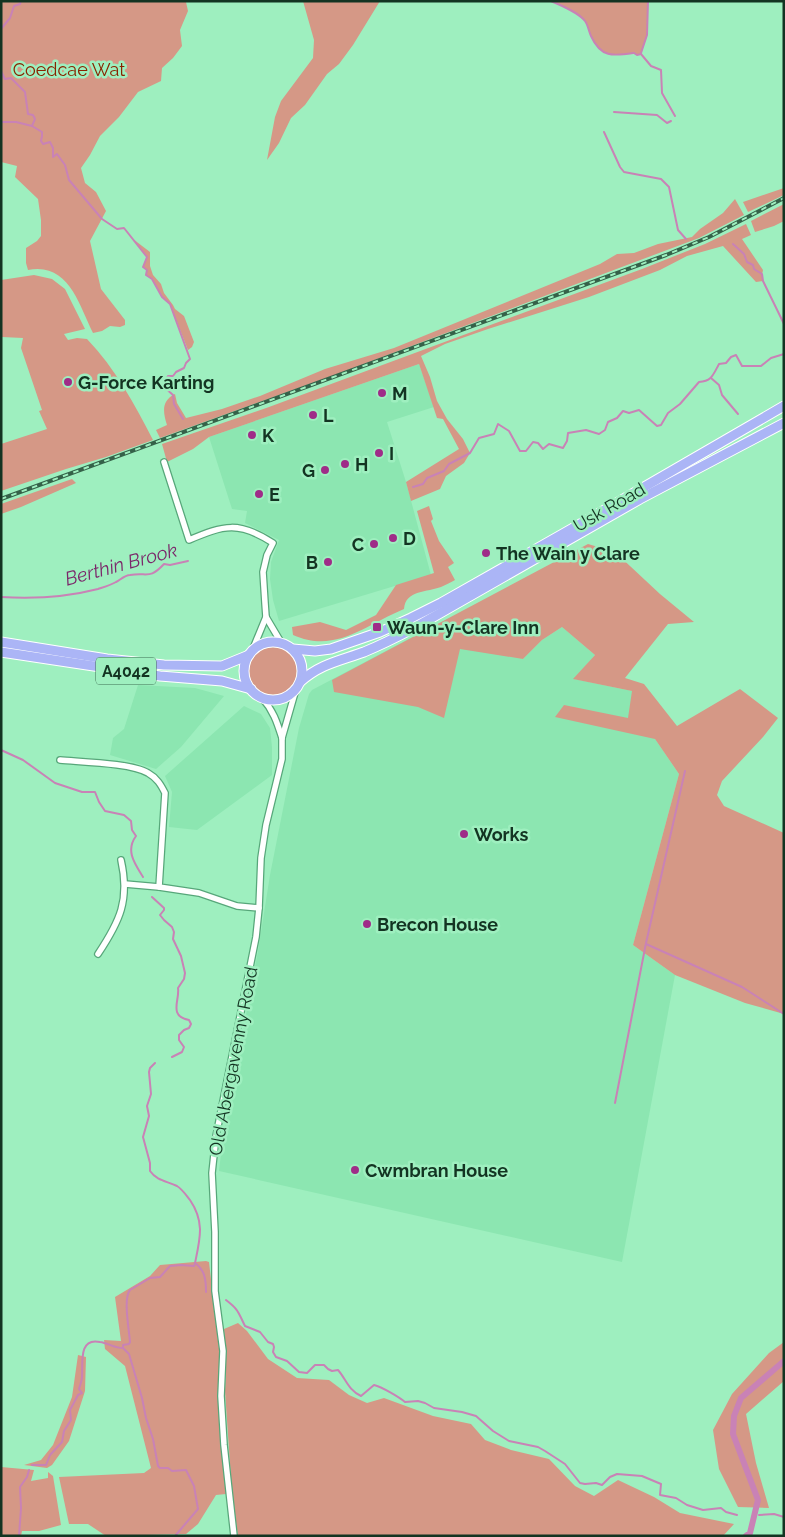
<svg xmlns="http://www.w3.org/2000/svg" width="785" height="1537" viewBox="0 0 785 1537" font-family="Raleway,sans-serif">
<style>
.built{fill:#8ce6b1}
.green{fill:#d59886}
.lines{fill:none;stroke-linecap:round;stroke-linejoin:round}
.stream{stroke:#c982b6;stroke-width:2}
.canal{stroke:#c982b6;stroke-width:6}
.minor-casing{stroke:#57a77a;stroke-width:8}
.highway-casing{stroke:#fff;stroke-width:11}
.minor{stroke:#fff;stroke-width:5.5}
.highway{stroke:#abb5f6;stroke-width:9}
.rail-casing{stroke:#356249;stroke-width:4}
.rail{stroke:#9eefbf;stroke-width:2;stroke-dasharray:5.5;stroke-linecap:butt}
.poi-dot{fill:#9f2c88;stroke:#9eefbf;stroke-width:2}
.labels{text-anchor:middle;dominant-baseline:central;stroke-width:5;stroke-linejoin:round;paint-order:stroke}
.shield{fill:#9eefbf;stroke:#3d6c51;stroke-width:1}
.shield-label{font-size:16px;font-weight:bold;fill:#133422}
.park-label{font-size:18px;fill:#882400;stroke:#9eefbf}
.poi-label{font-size:18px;font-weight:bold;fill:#133422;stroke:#9eefbf;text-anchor:start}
.street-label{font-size:18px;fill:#133422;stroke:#9eefbf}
.water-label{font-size:19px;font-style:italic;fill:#7b276a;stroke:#9eefbf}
</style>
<rect width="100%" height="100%" fill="#9eefbf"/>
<!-- built -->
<g class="built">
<path d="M419,364L434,407L387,422L406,482L431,575L279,621L273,600L270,579L271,562L279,540L245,523L247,511L232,509L209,437Z"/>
<path d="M437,624L523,659L542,640L562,627L595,655L574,679L632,691L655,739L679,774L633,945L675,975L622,1262L219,1171L223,1136L258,951L270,875L299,728L309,694L312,690Z"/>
<path d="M138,685L195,688L224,696L181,747L156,769L110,755L113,738L124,729Z"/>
<path d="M244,706L261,714L270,728L272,747V775L197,830L169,827L172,792L165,776Z"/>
</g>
<!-- green -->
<g class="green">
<path d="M1,1H186V2L188,11L180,30L182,46L173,58L162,68L161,81L138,92L119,117L100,136L90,155L81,168L85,183L96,192L106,211L90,241L101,289L125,320V325L120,327L110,326L102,331L93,333C79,305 69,262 28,270L26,263V248L37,241L41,236V220L38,199L15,177L17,166L1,162Z"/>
<path d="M303,1H380L353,45L339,64L327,74L305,105L291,118L279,143L267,160L275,117L281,101L313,58L314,40Z"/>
<path d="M551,1H648L647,35L641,54L637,55L634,53C613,56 601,58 591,36C589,32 588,25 585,21C578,12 562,6 551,1Z"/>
<path d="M784,188V195L748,212L743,202Z"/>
<path d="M735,199L744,215L699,238L337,374L160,438L156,430L167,425C163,412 161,401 175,394L177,403L186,418L222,409L260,396L325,369L394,348L600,264L617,254L634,253L658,244L692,237L700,229L723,213Z"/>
<path d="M784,204V221L774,226L755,232L751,221Z"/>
<path d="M746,224L751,235L742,239L763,270L762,275L763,281L756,282L723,246L687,256L660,270L589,297L488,329L445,344L421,356L430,377L437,401L447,419L463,439L470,453L464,463L446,476L440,489L411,501L406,482L459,449L443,419L437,418L419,364L209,437L193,449L167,462L162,444L269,407L642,269L705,244Z"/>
<path d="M133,239L150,252V266L153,275L161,284L164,293L173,305L175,309L184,316L194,342L192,347L188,350L170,304L162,297L152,279L146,275V270L143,267L147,257Z"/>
<path d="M34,275L52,279L65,289L85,329L64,334L68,340L77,338L87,339C115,368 135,405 153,440L106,457L66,469L1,491V444L47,429L39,411L42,410L21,348L23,338L2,337L1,338V280Z"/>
<path d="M72,479L76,483L21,507L1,514V504Z"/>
<path d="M429,506L433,519L431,521L439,541L454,563L448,567L455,580C451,582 446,585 441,587C428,592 405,590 404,609C365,625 336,654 293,635L292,627L320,622L346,630L376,615L396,585L434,573L417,511Z"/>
<path d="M588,544L615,552L660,594L694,622L668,624L625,678L644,684L677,726L740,689L778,718L763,737L722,781L717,795L724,806L784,833V1014L745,1003L675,975L633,945L679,774L655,739L555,717L564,705L628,718L632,691L573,679L595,655L562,627L542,640L523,659L460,649L444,718L418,707L334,692L332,680Z"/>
<circle cx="273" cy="671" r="24"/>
<path d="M206,1261L209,1262L221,1366L220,1402L226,1494L216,1495L198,1524L186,1534L106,1536L88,1524H69L59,1477L144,1473L151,1468L125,1366L105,1349L104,1340L121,1341L115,1297L150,1276L160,1265Z"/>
<path d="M238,1323L247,1331L268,1359L297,1378L329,1380L349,1395L367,1403L384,1398L433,1416L471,1424L485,1440L511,1450L549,1459L575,1486L594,1496L618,1480L654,1497L680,1513L734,1524L723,1536H238L232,1493L225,1391L226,1368L224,1329Z"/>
<path d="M784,1342V1381L746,1414L756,1463L769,1508L738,1507L719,1469L713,1430L732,1394L769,1353Z"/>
<path d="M78,1355L86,1357L85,1391L69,1441L52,1465L47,1468L24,1465L41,1460L53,1445L72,1397Z"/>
<path d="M1,1467L34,1470L31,1481L48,1478V1472L53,1476L61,1525L39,1531H22L21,1536H1Z"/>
</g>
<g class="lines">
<!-- stream -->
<g class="stream">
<path d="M551,1C562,6 578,12 585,21C588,25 589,32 591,36C601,58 613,56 634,53L637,55L641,54L651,66L661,70L662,93L675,116"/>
<path d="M1,29L10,18L14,6L20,4L21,1"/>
<path d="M641,53L647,35L648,1"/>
<path d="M1,71L5,79L11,78L25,92L28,114L33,115L35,119L32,126L42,132V136L41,141L43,144L50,142L53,148V157L57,154L65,165L69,180L102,219L117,229L124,228L147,257L143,267L147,270L146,275L152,279L162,297L170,304L190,359L186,363L184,368L176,372L173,376H168L163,386L173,395L174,404L183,419"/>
<path d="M614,112L657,115L667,123L671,121"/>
<path d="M1,122H16L32,126"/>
<path d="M604,132L620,167L624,172L661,179L669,187L678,230L686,239"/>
<path d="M733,244L744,254L747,262L753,265L754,269L762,274L763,281L784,324"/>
<path d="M711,378L719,385L722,395L738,414"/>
<path d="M413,487L423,484L427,478L444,471L449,464L470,453L479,438L494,434L498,424L509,431L520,451H526L533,442L538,443L543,449L549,444L563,448L567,441L568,433L586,430L599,434L605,430L608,422L617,418L623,411L629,413L639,410L657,426L661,425L668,413L680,404L699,382C712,381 713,375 719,364L726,363L731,357L736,355L742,366H761L771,358L784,354"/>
<path d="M1,597C33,599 67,597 98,589C104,587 111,585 116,582C120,580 125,575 130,575C148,572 149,580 164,564L170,565L188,561"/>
<path d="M1,750L23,760L55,783L82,792H95L99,802L105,811L124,815L131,821L132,830L136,836C125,851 135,864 143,877"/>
<path d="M152,897L164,908V910L160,915L164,920L172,927L174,932L173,939L181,956L185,973L184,979L178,988C180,1000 168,1016 189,1020L191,1024L189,1028L184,1030L179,1035V1040L184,1047L182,1052L172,1057"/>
<path d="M646,944L742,987L784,1014"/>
<path d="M155,1063L150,1068L149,1072L151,1094L147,1106L149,1116L143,1137L150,1163V1171C157,1181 167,1181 177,1186C182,1189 186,1195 190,1200C205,1222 200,1239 195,1263C205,1270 206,1280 206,1292"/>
<path d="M615,1103L646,943L685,771"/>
<path d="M226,1300C239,1310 238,1312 245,1326L260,1332L268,1342L273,1344L274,1347L273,1352L276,1357L287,1361L299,1372L307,1373L315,1365H324L328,1369L332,1371L338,1370C346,1379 348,1390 361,1396L374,1385C382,1387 399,1397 405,1402L418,1401L425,1403L434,1408L462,1412L476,1416L493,1431L509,1441L538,1447L545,1451L565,1464L580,1483L585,1484L596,1483L602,1485L610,1477L617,1474L642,1476L661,1484L660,1495L676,1498L687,1505L703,1510L721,1508L726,1512L737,1515"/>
<path d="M32,1465H46L50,1455L62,1442L64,1431L71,1420L70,1410L78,1395L82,1393L79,1389C80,1385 82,1381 82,1377C83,1364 78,1337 100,1342C108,1343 114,1348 123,1348"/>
<path d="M759,1515L774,1514L784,1517"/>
<path d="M19,1536L21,1508L20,1487L27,1477L29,1470"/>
<path d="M175,1536L198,1509L194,1486L186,1470L172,1471L168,1468H160L158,1466L153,1439L146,1418L142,1398L129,1354L123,1348V1345L129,1344L130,1342C129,1329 123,1298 130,1290L150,1278L160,1277L170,1266L181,1265L194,1266L195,1263"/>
</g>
<!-- canal -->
<path class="canal" d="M746,1536L750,1533L758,1500L733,1434L734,1416L741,1398L784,1361"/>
<!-- minor casing -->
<g class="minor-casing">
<g id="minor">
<path d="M164,462L189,540C224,525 239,521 273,543L267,555L263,572L265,603L266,617L282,644"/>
<path d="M252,651L266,617"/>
<path d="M262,698C273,710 277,722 282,738"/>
<path d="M60,760C82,762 132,763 148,773C157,778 161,785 165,793L159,887L199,893L237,906L259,908"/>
<path d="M125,884L159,887"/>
<path d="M98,954C120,921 130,900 121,860"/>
<path d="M234,1536L224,1445L221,1396L223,1351L215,1291V1232L212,1173L216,1136L256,937L259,908L261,858L266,825L282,759V738L296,689"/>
</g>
</g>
<!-- highway casing -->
<g class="highway-casing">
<g id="highway">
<path d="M1,642L107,659L164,665L222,666L249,655"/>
<circle cx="273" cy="671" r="29"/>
<path d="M293,649L315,651L331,649L380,632L411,618L441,603L582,523L784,406"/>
<path d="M1,652L160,676L222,681L251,689"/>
<path d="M300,682C320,664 339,661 364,652C381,645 397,637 414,628L640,499L784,423"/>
</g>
</g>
<!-- minor -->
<use href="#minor" class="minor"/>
<!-- highway -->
<use href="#highway" class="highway"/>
<!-- rail casing -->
<g class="rail-casing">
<path id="rail" d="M1,499L666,255L709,237L784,198"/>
</g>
<!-- rail -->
<use href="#rail" class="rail"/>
</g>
<!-- markers -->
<g class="poi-dot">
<circle cx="68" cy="382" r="5"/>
<circle cx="382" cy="393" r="5"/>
<circle cx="313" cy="415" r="5"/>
<circle cx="252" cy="435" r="5"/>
<circle cx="379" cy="453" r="5"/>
<circle cx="345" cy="464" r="5"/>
<circle cx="325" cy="470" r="5"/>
<circle cx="259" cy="494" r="5"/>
<circle cx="393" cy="538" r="5"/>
<circle cx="374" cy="544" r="5"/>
<circle cx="486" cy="553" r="5"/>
<circle cx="328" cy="562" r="5"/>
<rect x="372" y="622" width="10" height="10" rx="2.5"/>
<circle cx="464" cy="834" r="5"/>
<circle cx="367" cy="924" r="5"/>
<circle cx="355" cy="1170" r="5"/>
</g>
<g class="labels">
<!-- shield labels -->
<rect class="shield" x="96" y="657.5" width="60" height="27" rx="4"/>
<g class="shield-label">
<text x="126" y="671">A4042</text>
</g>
<!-- park labels -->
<g class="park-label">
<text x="69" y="69">Coedcae Wat</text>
</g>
<!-- poi labels -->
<g class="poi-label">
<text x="78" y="382">G-Force Karting</text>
<text x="392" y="393">M</text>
<text x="323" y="415">L</text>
<text x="262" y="435">K</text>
<text x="389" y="453">I</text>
<text x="355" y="464">H</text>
<text x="315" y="470" text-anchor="end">G</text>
<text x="269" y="494">E</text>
<text x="403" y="538">D</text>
<text x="364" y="544" text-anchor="end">C</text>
<text x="496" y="553">The Wain y Clare</text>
<text x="318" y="562" text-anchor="end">B</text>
<text x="387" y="627">Waun-y-Clare Inn</text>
<text x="474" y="834">Works</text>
<text x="377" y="924">Brecon House</text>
<text x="365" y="1170">Cwmbran House</text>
</g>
<!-- street labels -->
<g class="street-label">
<text transform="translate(609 507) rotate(-30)">Usk Road</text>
<text transform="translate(233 1061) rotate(-79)">Old Abergavenny Road</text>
</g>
<!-- water labels -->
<g class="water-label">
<text transform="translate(121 564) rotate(-15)">Berthin Brook</text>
</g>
</g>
<!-- border -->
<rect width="785" height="1537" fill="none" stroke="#133422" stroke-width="5"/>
</svg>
